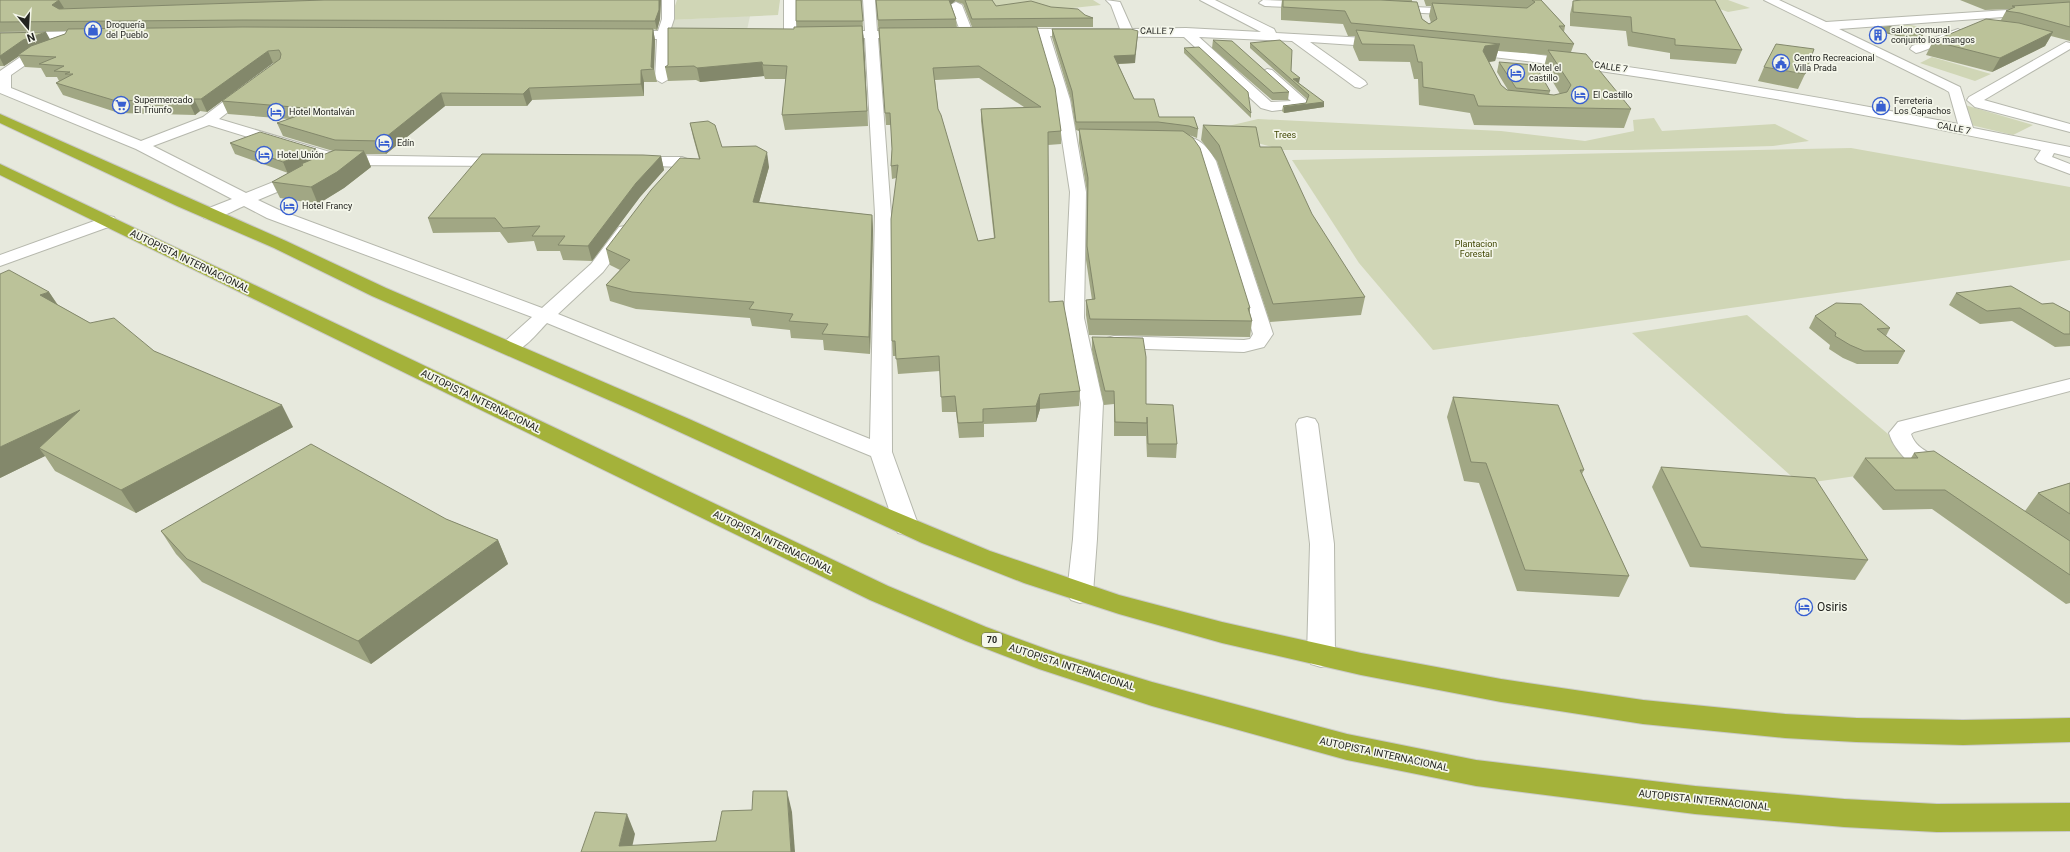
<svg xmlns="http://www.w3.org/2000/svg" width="2070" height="852" viewBox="0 0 2070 852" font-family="Roboto,sans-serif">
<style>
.built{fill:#d9ddcb}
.green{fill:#d0d6b6}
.water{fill:#9fa67e;stroke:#7a7f62}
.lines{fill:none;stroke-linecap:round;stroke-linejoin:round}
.minor-casing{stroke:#b6b8ad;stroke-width:2}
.highway-casing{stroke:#cacac9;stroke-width:2}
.minor{fill:#fff;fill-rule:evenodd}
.highway{fill:#a4b23a;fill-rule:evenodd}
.wall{fill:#a1a784;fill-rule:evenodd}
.shaded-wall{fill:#83886b}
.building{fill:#bbc299;stroke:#83886b;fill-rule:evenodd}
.labels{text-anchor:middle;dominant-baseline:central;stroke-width:3.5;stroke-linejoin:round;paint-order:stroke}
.far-poi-label{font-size:9px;fill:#232420;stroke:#f4f6ea;text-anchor:start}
.far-street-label{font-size:9px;fill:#232420;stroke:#f4f6ea}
.far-park-label{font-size:9px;fill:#3f4500;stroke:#f4f6ea}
.shield{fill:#f4f6ea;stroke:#62635d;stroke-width:1}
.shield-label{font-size:9px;font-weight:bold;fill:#232420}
.street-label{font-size:10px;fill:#232420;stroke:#f4f6ea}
.near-poi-label{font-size:12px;fill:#232420;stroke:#f4f6ea;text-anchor:start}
</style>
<rect width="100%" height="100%" fill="#e7e9dd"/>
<!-- built -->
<path class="built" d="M750,16L747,30L665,34L670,20Z"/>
<!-- green -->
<g class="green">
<path d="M677,0H780L778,15L670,20Z"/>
<path d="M979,0H1093L1101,5L1007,15L995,5L983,3Z"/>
<path d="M1695,0H1728L1750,8L1728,12Z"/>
<path d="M1903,23L1937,31L1930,35L1897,27Z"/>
<path d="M1932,57L1991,74L1975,81L1920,63Z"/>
<path d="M1965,105L2033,125L2013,135L1971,125Z"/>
<path d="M1654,118L1662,131L1775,124L1809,141L1773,146L1632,150H1283L1211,130L1258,119L1501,131L1585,141L1634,131L1633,120Z"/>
<path d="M1851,148L2070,187V260L1433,350L1359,263L1292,160Z"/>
<path d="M1747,315L1926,466L1800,484L1632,333Z"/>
</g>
<!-- water -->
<path class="water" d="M1884,25L1923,35L1913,39L1874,30Z"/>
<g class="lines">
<!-- minor casing -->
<g class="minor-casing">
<g id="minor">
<path d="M662,0H674V19L670,31H698L704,35L698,39H669V79L662,83L655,79L657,39H625L619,35L625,31H658L662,19Z"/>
<path d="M784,0H796V35L790,39L784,35Z"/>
<path d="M863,0H875L877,31L908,30L914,34L908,38H878L891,214L892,452L919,527L916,533L907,535L898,533L895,527L871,456L547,323C535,335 520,357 502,352L499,348L502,344L532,317L267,218L244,206C232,211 217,221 204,218L202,214L204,210L232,199L136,149L0,93V71L29,51L48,44L54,48L52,51L37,57L11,75V88L141,141L203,117L244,86H254L256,89L254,92L219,119L340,155L510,158L513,161L510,164L505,166L339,165L209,125L153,146L246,193L296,173H308L310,176L308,179L258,200L279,210L542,308L591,264L619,227L625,226L631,227L634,231L603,272L558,314L870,439L875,214L865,38L833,39L827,35L833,31H865Z"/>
<path d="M1106,0L1120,2L1132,29L1186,28L1261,32L1200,0H1215L1274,29L1276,33L1384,39L1390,43L1384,47L1310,42L1365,81L1367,84L1360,88L1355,87L1292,41L1199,37L1271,102L1291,101L1262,76L1260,73L1267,69L1272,70L1307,101L1305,107L1272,111L1261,108L1184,37L1050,36L1070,100L1086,192L1084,318L1103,403L1097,539L1093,593L1089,600L1080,603L1071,600L1067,593L1073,539L1081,403L1064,318L1070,192L1056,100L1038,36L1009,37L1003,33L1009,29H1120L1111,5Z"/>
<path d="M1263,0L1312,2L1318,5L1312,8L1265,6L1259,3Z"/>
<path d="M1764,0H1779L1826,22L2070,6V12L1839,29L1960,87L1973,128L2070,147V157L2054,153L2052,157L2070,164V174L2038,162L2035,159L2041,150C1851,111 1661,76 1468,54L1462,50L1468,46C1633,65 1795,92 1958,124L1949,92L1944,89Z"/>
<path d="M956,2L962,5L973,33L971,36H963L961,33L950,5Z"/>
<path d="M1390,6L1460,9L1466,12L1460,15L1386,11L1384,9L1386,7Z"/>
<path d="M1958,29L1964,33L1962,36L1920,52L1916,53L1910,49L1912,46Z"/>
<path d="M88,31L94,35L92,38L0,41V33Z"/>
<path d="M2066,42L2070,43V49L1984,100L2070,124V132L1975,107L1967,100L1969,97Z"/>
<path d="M1168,135C1193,136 1203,138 1216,161L1273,334L1264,347L1244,352L1114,348L1107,346L1104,342L1107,338L1114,336L1244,340L1250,339L1253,334L1200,161C1190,140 1182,147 1163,142L1161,139L1163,136Z"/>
<path d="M633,157H682L687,159L690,162L687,165L682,167L628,165L625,162L628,159Z"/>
<path d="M108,216L114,217L116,221L114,225L0,266V255Z"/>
<path d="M2070,379V391L1914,432L1911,434C1917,453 1940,454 1950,469L1946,474C1923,480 1895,454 1889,433L1898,422Z"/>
<path d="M1307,417L1315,419L1318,424L1334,544L1335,656L1331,664L1321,667L1311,664L1307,656L1310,544L1296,424L1299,419Z"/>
</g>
</g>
<!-- highway casing -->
<g class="highway-casing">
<g id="highway">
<path d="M0,114L286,241L386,288L689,419L889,509L990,551L1119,595L1222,622L1361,653L1501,679L1643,700L1785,714L1856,718L1963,720L2070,718V742L1963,745L1856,742L1785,738L1643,724L1501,702L1361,675L1222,643L1119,614L1024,583L922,543L636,412L372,296L274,248L177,206L0,123Z"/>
<path d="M0,164L888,586L986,627L1057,653L1152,682L1347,734L1476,760L1695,786L1844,799L1937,804L2070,803V831L1937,832L1844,827L1695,814L1476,786L1347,760L1152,706L1039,669L966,641L870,600L0,175Z"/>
</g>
</g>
<!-- minor -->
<use href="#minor" class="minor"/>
<!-- highway -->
<use href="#highway" class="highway"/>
</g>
<!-- wall -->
<g class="wall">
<path d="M0,0H661L660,19L657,30L653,29L655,40L654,69L657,82H644V96L532,100L527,106H445L386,154H366L371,167L344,188L318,204L280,198L272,182L288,173L235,154L230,143L319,157L333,151L283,136L277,123L289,119L228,114L222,101L275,63H273L207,112L200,111L195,115L119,113L63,95L56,83L59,81L57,77H46L41,68L25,67L19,56L4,66H0V33L50,39L65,34L67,31L0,32Z"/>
<path d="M862,0L863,30L868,126L785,130L782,115L786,79H765L764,76L700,82L696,80L668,81L665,67L794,29L797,27L796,21Z"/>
<path d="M876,0H992L996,6L1051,7L1093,18V27H1037L1061,131V144L1048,145L1049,302L1080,391L1079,406L1040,409L1036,422L984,424V437L959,438L956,412H942L940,371L898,374L896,356H893L892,341L896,178L892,179L891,166L892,149L891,125H886ZM955,1L963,4L972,27L957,28L956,19L951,4ZM979,78L1024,107L981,109V121L994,238L978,241L938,109L935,80Z"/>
<path d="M1282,0H1412V1L1422,19L1429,24L1431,23L1429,16L1431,6H1426L1424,0H1541L1565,26L1564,32L1574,44L1571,52L1631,109L1624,128L1474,125L1470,113L1419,105L1418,79H1414L1410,62L1359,61L1353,47L1355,36H1348L1343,24L1281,20V8ZM1498,51L1547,55L1544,67L1560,94L1554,95H1549L1550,91L1499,62L1497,72L1508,90H1507L1501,85L1489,62L1495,61Z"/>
<path d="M1581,0L1742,50L1736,64L1670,59V53L1628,46L1626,31L1570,26V14L1573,1Z"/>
<path d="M1960,0H2070V41L2051,36L2045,46L1992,72L1926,55L1933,41L2001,20L2006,11L2011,9L1985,10Z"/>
<path d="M1052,29L1135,63L1118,64L1134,99L1159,117H1194L1198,129L1197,138L1189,135L1250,308V313L1252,321L1250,337L1089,335L1086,315V300H1092L1086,260L1087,192L1079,143V131L1076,130L1071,100L1052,37Z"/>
<path d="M1213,40L1289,92L1288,100H1272L1212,48Z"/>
<path d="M1250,43L1291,71L1299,83L1324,107L1284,113L1282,111L1283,106L1306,103L1307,99L1250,48Z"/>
<path d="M1184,48L1251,113V118L1184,53Z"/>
<path d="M1764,67L1805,74L1798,89L1758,81Z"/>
<path d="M690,123L722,147L769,167L759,202L872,215L873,230L870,354L824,350L823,340L791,338L790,330L752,326L750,318L636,309L610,301L606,285L620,270L610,265L606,249L699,159L693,137Z"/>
<path d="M1203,125L1260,147L1365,297L1361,315L1270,322L1217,161L1201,140Z"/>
<path d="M661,156L664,170L640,197L592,261L563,260L560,251H537L534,241L508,243L500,232L433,233L428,218Z"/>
<path d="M49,292L58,305L90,323L154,351L293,427L136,513L55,471L45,456L0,478Z"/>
<path d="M1956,293L2042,304L2070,312V346L2055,347L2012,321L1980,324L1949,305Z"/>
<path d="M1815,316L1890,328L1886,336L1905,351L1898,364H1857L1843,358L1829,349L1830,345L1809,328Z"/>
<path d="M1092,337L1146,404L1177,444L1176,458L1147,457L1146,434V436H1114V404L1104,405L1092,350Z"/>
<path d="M1453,397L1584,470L1582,474L1629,576L1619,597L1517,591L1479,483L1464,481L1447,417Z"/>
<path d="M1914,453L2025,511L2038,493L2070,483V603L2066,604L1932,509L1883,510L1853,477L1865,458H1911Z"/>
<path d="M1661,467L1868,560L1855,580L1690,567L1652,487Z"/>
<path d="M446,519L498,540L508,564L371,664L202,582L176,554L161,531Z"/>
</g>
<!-- shaded-wall -->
<g class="shaded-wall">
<path d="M59,0L64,8L57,14L52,5Z"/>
<path d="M659,0H661L660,19L657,30L655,21Z"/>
<path d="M948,0H955V1L949,6Z"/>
<path d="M862,26L864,40L868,126L867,111Z"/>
<path d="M653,29L655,40L654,69L651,67Z"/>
<path d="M1138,31L1135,63L1114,64V56Z"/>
<path d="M46,32L51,41L18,55L19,56L4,66L0,58V56L23,40Z"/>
<path d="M2053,32L2045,46L1992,72L2000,58Z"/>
<path d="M1500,44L1495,61L1481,63L1483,51L1485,46Z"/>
<path d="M268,51L273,63L207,112L201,99Z"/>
<path d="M762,62L764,76L700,82L697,68Z"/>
<path d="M641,70L644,82V96L641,84Z"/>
<path d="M1300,78L1299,83L1293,79Z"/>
<path d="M529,88L532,100L527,106L523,94Z"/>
<path d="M441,93L445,106L386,154L381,141Z"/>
<path d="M194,99L200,111L195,115L189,102Z"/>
<path d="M1324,102V107L1284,113V107Z"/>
<path d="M316,149L321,160L303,165L301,164L302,168L288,174L283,162Z"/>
<path d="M364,151L371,167L344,188L318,204L311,187Z"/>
<path d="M767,152L769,167L755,217L753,202Z"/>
<path d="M661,156L664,170L640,197L592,261L588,246L636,183Z"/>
<path d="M872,215L873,230L870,354L869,337Z"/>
<path d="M49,292L62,312L40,295Z"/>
<path d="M1040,394V409L1036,422V406Z"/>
<path d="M282,405L293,427L136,513L121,490Z"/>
<path d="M80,410L39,448L45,456L0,478V447Z"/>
<path d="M498,540L508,564L371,664L358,641Z"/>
<path d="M787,791L792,812L795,852H791Z"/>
<path d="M627,814L635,834L631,852L619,846Z"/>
</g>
<!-- building -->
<g class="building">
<path d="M0,0H59L52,5L59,9L324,0H659V10L655,21L243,20L0,22Z"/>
<path d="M796,0H861L863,21H796Z"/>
<path d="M876,0H949L956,19L878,20Z"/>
<path d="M965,0H992L996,6L1031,1L1051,7L1078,9L1085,15L1093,18L972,19Z"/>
<path d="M1283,0H1381L1417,2L1422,19L1429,24L1437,19L1432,3L1527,8L1535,2L1532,0H1541L1565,26H1559L1574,44L1351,23L1345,11L1283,7Z"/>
<path d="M1581,0H1715L1742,50L1675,45V39L1632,32L1631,17L1573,12V1Z"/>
<path d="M2070,2V27L2020,13L2006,11L2015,7L2012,6Z"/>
<path d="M1986,19L2019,23L2053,32L2000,58L1933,41Z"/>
<path d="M862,26L867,111L782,115L787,66L763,65L762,62L697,68L694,66L665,67L668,65V28L794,29V27Z"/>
<path d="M242,27L653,29L651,67L654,69L641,70V84L529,88L523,94L441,93L381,141L335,140L277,123L317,109L222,101L280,59L281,54L279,50L268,51L201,99H194L189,102L113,100L56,83L73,74H65L70,72L54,71L64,66L39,64L56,57L18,55L31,46L65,34L68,29Z"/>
<path d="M1037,27L1055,88L1061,131L1048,132L1049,302L1063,301L1080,391L1040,394L1036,406L983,409V422L958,423L955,396L941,397L939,356L896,359L895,341H892L891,219L898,165L891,166L892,149L890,113H885L879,28ZM979,66L1041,107L981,109L995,238L978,241L941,115L938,109L933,68Z"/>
<path d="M1052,29H1131L1138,31L1135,55L1114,56L1134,99H1154L1159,117H1194L1198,129L1189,126L1158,122H1076L1072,91Z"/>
<path d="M1356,30L1500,44L1485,46L1483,51L1501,85L1507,90L1554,95L1567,92L1571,85L1548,50L1586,54L1631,109L1478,106L1474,95L1423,87L1422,62H1418L1414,45L1362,44Z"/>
<path d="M46,32L23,40L0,56V33Z"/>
<path d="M1213,40L1232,41L1289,92L1273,93Z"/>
<path d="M1280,40L1292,50L1291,71L1300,78L1293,79L1324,102L1284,107L1283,106L1306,103L1309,95L1250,43Z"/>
<path d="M1776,44L1814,49L1805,74L1764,67Z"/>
<path d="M1199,47L1248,92L1251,113L1184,48Z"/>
<path d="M1499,62L1535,65L1550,91L1516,88Z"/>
<path d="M708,121L715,125L722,147L756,146L767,152L753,202L872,215L869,337L822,334L828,324L789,321L793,314L749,309L754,302L632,292L606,285L630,260L606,249L651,190L680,158L700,159L690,123Z"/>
<path d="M1203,125L1256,127L1260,147H1281L1312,214L1365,297L1273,304L1219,145Z"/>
<path d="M1079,129L1183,131L1193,138L1200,148L1250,308H1248L1252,321L1090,319L1086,300L1095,299L1087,246L1088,178Z"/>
<path d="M260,132L316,149L283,162L230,143Z"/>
<path d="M335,150L364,151L337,172L311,187L272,182L303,165L301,164Z"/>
<path d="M482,154L643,155L661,156L636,183L588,246L558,245L565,236H532L540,226L503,228L495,218H428Z"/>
<path d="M9,270L49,292L40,295L90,323L114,318L154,351L282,405L121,490L39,448L80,410L0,447V274Z"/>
<path d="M2011,286L2042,304L2053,303L2070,312V334H2064L2020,308L1987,311L1956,293Z"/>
<path d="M1836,303L1861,304L1890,328L1877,329L1905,351H1864L1850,345L1835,336L1836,333L1815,316Z"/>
<path d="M1092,337L1143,338L1146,357V404L1173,405L1177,444H1148L1147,417V423L1115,422L1114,391H1105Z"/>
<path d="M1453,397L1558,405L1584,470H1580L1629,576L1525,570L1486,463L1471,462Z"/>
<path d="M311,444L446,519L498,540L358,641L187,559L161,531Z"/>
<path d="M1934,451L2070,541V575L1945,490H1895L1865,458H1918L1914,453Z"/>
<path d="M1661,467L1815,478L1868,560L1701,547Z"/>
<path d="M2070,483V514L2038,493Z"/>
<path d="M753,791H787L791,852H581L595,812L627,814L619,846L716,841L722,811L752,810Z"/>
</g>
<!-- icons -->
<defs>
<g id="shop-ring" transform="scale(0.9)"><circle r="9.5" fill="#f4f6ea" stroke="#3860d1" stroke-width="1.5"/><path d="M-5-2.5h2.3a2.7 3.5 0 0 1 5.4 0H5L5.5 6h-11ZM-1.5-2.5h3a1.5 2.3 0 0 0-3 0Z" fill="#3860d1"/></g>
<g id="building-ring" transform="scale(0.9)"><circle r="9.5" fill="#f4f6ea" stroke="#3860d1" stroke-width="1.5"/><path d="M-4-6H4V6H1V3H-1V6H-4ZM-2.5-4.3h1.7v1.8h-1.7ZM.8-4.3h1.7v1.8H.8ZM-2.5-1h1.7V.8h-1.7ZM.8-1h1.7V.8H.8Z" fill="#3860d1"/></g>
<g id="civic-ring" transform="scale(0.9)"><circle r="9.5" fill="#f4f6ea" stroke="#3860d1" stroke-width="1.5"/><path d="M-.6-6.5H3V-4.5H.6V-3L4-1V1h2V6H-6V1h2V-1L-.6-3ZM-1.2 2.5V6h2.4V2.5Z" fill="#3860d1"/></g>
<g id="hotel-ring" transform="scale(0.9)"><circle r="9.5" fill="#f4f6ea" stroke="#3860d1" stroke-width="1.5"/><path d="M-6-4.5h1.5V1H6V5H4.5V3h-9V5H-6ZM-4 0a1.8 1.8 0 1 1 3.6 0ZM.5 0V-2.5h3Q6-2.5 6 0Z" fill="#3860d1"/></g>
<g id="supermarket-ring" transform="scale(0.9)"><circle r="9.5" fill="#f4f6ea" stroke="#3860d1" stroke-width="1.5"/><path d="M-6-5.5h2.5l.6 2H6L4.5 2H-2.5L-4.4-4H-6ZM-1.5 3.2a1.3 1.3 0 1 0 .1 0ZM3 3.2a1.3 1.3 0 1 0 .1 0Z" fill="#3860d1"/></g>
</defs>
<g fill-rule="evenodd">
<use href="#shop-ring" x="93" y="30"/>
<use href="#building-ring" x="1878" y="35"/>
<use href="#civic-ring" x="1781" y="63"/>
<use href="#hotel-ring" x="1516" y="73"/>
<use href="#hotel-ring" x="1580" y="95"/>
<use href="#supermarket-ring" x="121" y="105"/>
<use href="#shop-ring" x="1881" y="106"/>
<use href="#hotel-ring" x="276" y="112"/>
<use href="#hotel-ring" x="384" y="143"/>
<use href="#hotel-ring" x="264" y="155"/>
<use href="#hotel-ring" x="289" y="206"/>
<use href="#hotel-ring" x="1804" y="607"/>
</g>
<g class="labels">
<!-- far-poi labels -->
<g class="far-poi-label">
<text x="106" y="25">Droguería<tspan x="106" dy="10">del Pueblo</tspan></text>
<text x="1891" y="30">salon comunal<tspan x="1891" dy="10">conjunto los mangos</tspan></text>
<text x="1794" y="58">Centro Recreacional<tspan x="1794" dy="10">Villa Prada</tspan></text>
<text x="1529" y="68">Motel el<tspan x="1529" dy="10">castillo</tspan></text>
<text x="1593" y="95">El Castillo</text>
<text x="134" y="100">Supermercado<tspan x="134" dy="10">El Triunfo</tspan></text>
<text x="1894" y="101">Ferreteria<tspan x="1894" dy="10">Los Capachos</tspan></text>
<text x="289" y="112">Hotel Montalván</text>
<text x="397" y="143">Edín</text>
<text x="277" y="155">Hotel Unión</text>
<text x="302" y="206">Hotel Francy</text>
</g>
<!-- far-street labels -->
<g class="far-street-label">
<text transform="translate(1157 31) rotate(1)">CALLE 7</text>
<text transform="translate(1611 67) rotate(8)">CALLE 7</text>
<text transform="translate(1954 128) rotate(11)">CALLE 7</text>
</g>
<!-- far-park labels -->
<g class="far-park-label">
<text x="1285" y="135">Trees</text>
<text x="1476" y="244">Plantacion<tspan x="1476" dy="10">Forestal</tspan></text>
</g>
<!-- shield labels -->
<rect class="shield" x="982" y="633" width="20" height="14" rx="3"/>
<g class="shield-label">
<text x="992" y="640">70</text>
</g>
<!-- street labels -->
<g class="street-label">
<text transform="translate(190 261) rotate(26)">AUTOPISTA INTERNACIONAL</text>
<text transform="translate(481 401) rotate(26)">AUTOPISTA INTERNACIONAL</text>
<text transform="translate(773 542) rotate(26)">AUTOPISTA INTERNACIONAL</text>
<text transform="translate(1072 667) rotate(18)">AUTOPISTA INTERNACIONAL</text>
<text transform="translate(1384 754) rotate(12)">AUTOPISTA INTERNACIONAL</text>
<text transform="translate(1704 800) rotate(6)">AUTOPISTA INTERNACIONAL</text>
</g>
<!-- near-poi labels -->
<g class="near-poi-label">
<text x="1817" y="607">Osiris</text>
</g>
</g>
<!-- north arrow -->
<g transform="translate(28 28) rotate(162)" stroke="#f4f6ea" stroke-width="3" paint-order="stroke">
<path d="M0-3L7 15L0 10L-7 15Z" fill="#232420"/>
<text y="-6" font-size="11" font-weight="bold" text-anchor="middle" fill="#232420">N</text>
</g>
</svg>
